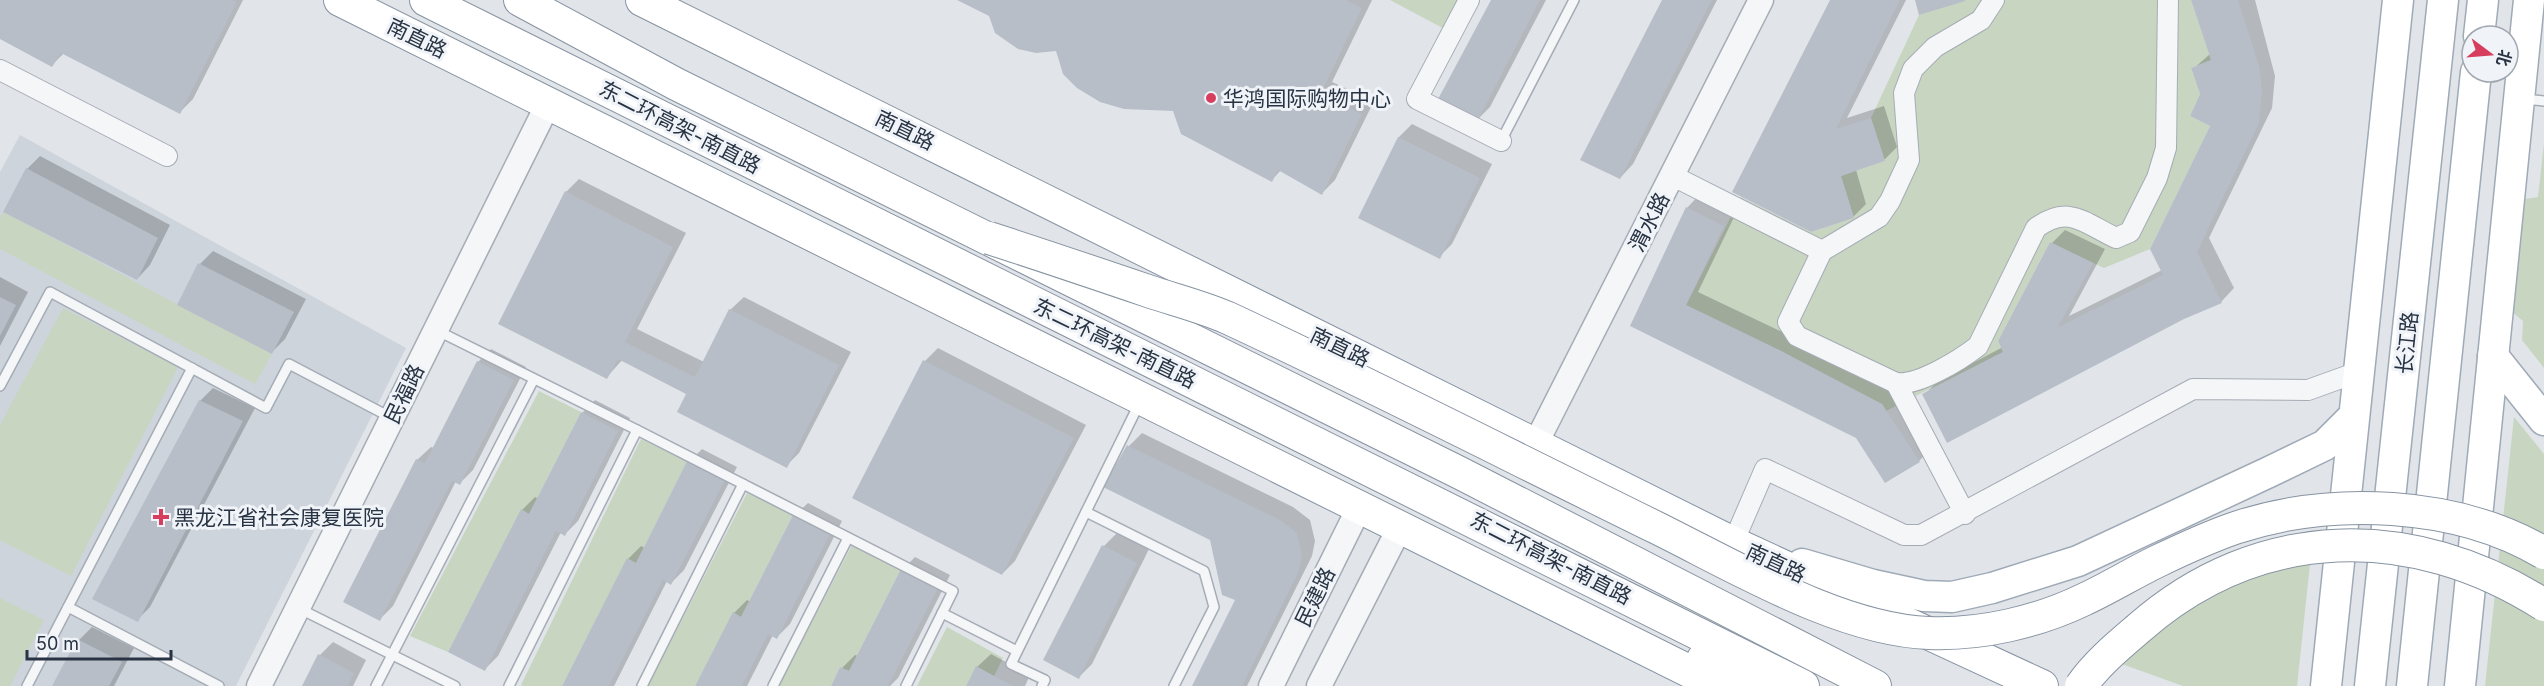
<svg xmlns="http://www.w3.org/2000/svg" width="2544" height="686" viewBox="0 0 2544 686" font-family="Inter,'Noto Sans SC',sans-serif">
<style>
.built{fill:#ced4dc}
.green{fill:#c7d5c1}
.shadow{fill:#0003}
.building{fill:#b7bec8}
.lines{fill:none;stroke-linecap:round;stroke-linejoin:round}
.service-casing{stroke:#a6acb5;stroke-width:12}
.minor-casing{stroke:#a6acb5;stroke-width:22}
.tertiary-casing{stroke:#a6acb5;stroke-width:27}
.primary-casing{stroke:#9faab7;stroke-width:33}
.trunk-casing{stroke:#8793a2;stroke-width:34}
.service{stroke:#f4f6f8;stroke-width:9}
.minor{stroke:#f4f6f8;stroke-width:20}
.tertiary{stroke:#f4f6f8;stroke-width:24}
.primary{stroke:#fff;stroke-width:30}
.trunk{stroke:#fff;stroke-width:32}
.trunk-bridge-casing{stroke:#8793a2;stroke-width:34;stroke-linecap:butt}
.trunk-bridge{stroke:#fff;stroke-width:32}
.poi-dot{fill:#d73e5e;stroke:#f0f4f8;stroke-width:2}
.labels{text-anchor:middle;dominant-baseline:central;stroke-width:6;stroke-linejoin:round;paint-order:stroke}
.street-label{font-size:21px;fill:#283343;stroke:#f0f4f8}
.poi-label{font-size:21px;fill:#283343;stroke:#f0f4f8;text-anchor:start}
</style>
<rect width="100%" height="100%" fill="#e1e5ea"/>
<!-- built -->
<path class="built" d="M20,135L406,348L236,686H0V172Z"/>
<!-- green -->
<g class="green">
<path d="M1390,0H1469L1452,33Z"/>
<path d="M1962,0H2191L2211,60L2191,68L2200,94L2190,116L2210,126L2150,249L2104,268L2050,242L1998,341L2003,352L1886,411L1783,352L1686,305L1741,197L1811,232L1854,218L1841,176L1885,161L1871,118L1919,15Z"/>
<path d="M2544,143V368L2522,340L2523,321L2511,311L2525,199L2538,197Z"/>
<path d="M3,212C93,258 182,308 272,354L255,384L0,249V218Z"/>
<path d="M63,308L178,367L71,576L0,540V425Z"/>
<path d="M539,391L581,412L529,514L521,510L448,652L410,636Z"/>
<path d="M2514,417L2544,454V686H2485Z"/>
<path d="M641,439L687,461L636,563L627,559L562,686H523L521,685Z"/>
<path d="M747,493L793,515L741,617L733,613L695,686H648Z"/>
<path d="M852,545L901,569L849,671L840,667L831,686H779Z"/>
<path d="M2310,564L2297,686H2183L2119,663L2189,604L2270,569Z"/>
<path d="M0,598L44,620L10,686H0Z"/>
<path d="M947,627L1003,658L994,676L976,667L966,686H917Z"/>
</g>
<!-- shadow -->
<g class="shadow">
<path d="M0,0H243L193,99L180,112L64,53L52,65L0,38Z"/>
<path d="M960,0H1372L1332,82L1374,101L1335,180L1322,193L1281,170L1272,180L1174,110Z"/>
<path d="M1492,0H1546L1490,107L1477,120Z"/>
<path d="M1664,0H1717L1633,164L1620,178Z"/>
<path d="M1831,0H1906L1847,118L1884,106L1897,147L1884,160L1856,170L1866,204L1853,217L1811,230Z"/>
<path d="M2192,0H2255L2275,76L2272,108L2209,238L2234,288L2221,302L1924,395L1937,382L2003,347L1999,341L2052,243L2065,230L2105,249L2069,316L2162,270L2212,125L2193,69L2210,54Z"/>
<path d="M1412,124L1492,164L1452,244L1439,257L1360,218L1399,137Z"/>
<path d="M40,156L170,225L150,265L137,279L27,169Z"/>
<path d="M579,179L686,233L637,329L704,362L730,310L744,297L851,352L799,453L786,466L688,393L623,359L607,377L566,192Z"/>
<path d="M1700,194L1736,213L1698,292L1795,338L1793,342L1829,363L1833,360L1895,391L1932,448L1919,461L1857,437L1632,325L1687,208Z"/>
<path d="M213,251L306,299L285,339L272,352L200,264Z"/>
<path d="M0,277L28,292L0,346Z"/>
<path d="M938,348L1086,425L1015,561L1002,574L925,361Z"/>
<path d="M491,349L526,367L473,470L460,483L456,481L393,606L380,619L417,460L431,447L434,448L478,362Z"/>
<path d="M213,388L255,408L150,607L137,620L200,401Z"/>
<path d="M595,400L630,418L578,521L565,534L561,532L498,656L485,669L522,510L535,497L539,499L582,413Z"/>
<path d="M1142,433L1293,507L1310,520L1315,541L1312,556L1247,686H1193L1237,600L1211,539L1105,486L1129,446Z"/>
<path d="M702,449L737,467L684,570L671,583L667,581L614,686H564L628,559L641,546L645,548L689,462Z"/>
<path d="M808,503L842,521L790,624L777,637L773,635L747,686H697L734,613L747,600L751,602L794,516Z"/>
<path d="M1117,533L1149,549L1092,664L1079,677L1104,546Z"/>
<path d="M915,557L950,575L898,678L890,686H832L842,668L855,655L859,656L902,570Z"/>
<path d="M92,627L134,648L114,686H54L79,640Z"/>
<path d="M333,642L366,660L353,686H303L320,655Z"/>
<path d="M991,654L1030,675L1025,686H968L977,667Z"/>
</g>
<!-- building -->
<g class="building">
<path d="M0,0H232L237,2L180,114L61,53L52,67L0,39Z"/>
<path d="M957,0H1346L1362,8L1320,95L1362,114L1322,195L1278,170L1272,182L1181,134L1173,111L1124,109L1100,102L1077,88L1063,74L1056,51L1036,53L1018,49L995,33L989,16Z"/>
<path d="M1491,0H1540L1477,122L1437,101Z"/>
<path d="M1662,0H1712L1620,179L1580,160Z"/>
<path d="M1830,0H1900L1836,129L1871,118L1885,161L1841,176L1854,218L1811,232L1732,192Z"/>
<path d="M1915,0H1965V1L1919,15Z"/>
<path d="M2191,0H2238L2259,66L2262,90L2259,123L2197,252L2222,303L2184,319L1947,443L1922,394L2003,352L1998,341L2050,242L2093,263L2058,327L2163,275L2150,249L2210,126L2190,116L2200,94L2191,68L2211,60Z"/>
<path d="M1398,137L1480,178L1440,259L1358,218Z"/>
<path d="M26,168L158,238L137,280L3,212Z"/>
<path d="M565,191L673,247L625,342L695,377L729,309L839,365L787,468L677,412L686,394L618,359L607,379L498,324Z"/>
<path d="M1686,207L1724,226L1686,305L1783,352L1882,404L1920,462L1885,483L1856,438L1630,326Z"/>
<path d="M198,263L294,312L272,354L177,305Z"/>
<path d="M0,297L16,305L0,336Z"/>
<path d="M923,360L1074,438L1002,575L852,498Z"/>
<path d="M477,361L514,380L460,485L452,481L380,621L343,602L416,459L425,463Z"/>
<path d="M199,400L243,421L138,622L92,599Z"/>
<path d="M581,412L618,431L565,536L556,531L485,671L448,652L521,509L529,514Z"/>
<path d="M1127,445L1280,520L1297,533L1302,555L1299,571L1242,686H1192L1235,600L1222,595L1210,540L1103,487Z"/>
<path d="M687,461L725,480L671,585L663,580L609,686H562L627,558L636,563Z"/>
<path d="M793,515L830,534L777,639L768,634L742,686H695L733,612L741,617Z"/>
<path d="M1102,545L1137,563L1079,679L1043,660Z"/>
<path d="M901,569L938,588L888,686H831L840,667L849,671Z"/>
<path d="M77,639L122,662L109,686H52Z"/>
<path d="M318,654L354,673L348,686H302Z"/>
<path d="M976,666L994,676L1014,686H966Z"/>
</g>
<g class="lines">
<!-- service casing -->
<g class="service-casing">
<g id="service">
<path d="M2523,99L2544,101"/>
<path d="M1501,141L1574,0"/>
<path d="M438,331L637,430"/>
<path d="M0,386L50,292L266,408L289,364L390,417"/>
<path d="M1086,512L1204,571L1214,607L1174,686"/>
<path d="M68,607L219,686"/>
<path d="M298,608L455,686"/>
<path d="M942,613L1017,651"/>
<path d="M27,686L192,368"/>
<path d="M376,686L534,379"/>
<path d="M509,686L637,430L953,591L906,686"/>
<path d="M642,686L743,484"/>
<path d="M773,686L848,538"/>
<path d="M1042,686L1045,680L1011,664L1140,402"/>
</g>
</g>
<!-- minor casing -->
<g class="minor-casing">
<g id="minor">
<path d="M1469,0L1417,99L1501,141"/>
<path d="M1994,0L1981,20L1935,47L1913,69L1904,93L1909,160L1890,201L1879,217L1822,251L1788,322L1797,336L1896,383C1918,386 1960,360 1978,346L2036,228C2069,204 2084,223 2116,238L2130,232L2157,178L2166,148L2168,0"/>
<path d="M0,70L167,156"/>
<path d="M1673,176L1822,251"/>
<path d="M1896,383L1965,514"/>
<path d="M1733,543L1765,469L1904,535H1921L2193,389L2308,390L2358,372"/>
</g>
</g>
<!-- tertiary casing -->
<g class="tertiary-casing">
<g id="tertiary">
<path d="M1536,443L1761,0"/>
<path d="M259,686L549,102"/>
<path d="M1271,686L1359,508"/>
<path d="M1319,686L1399,529"/>
</g>
</g>
<!-- primary casing -->
<g class="primary-casing">
<g id="primary">
<path d="M2479,36L2483,0"/>
<path d="M2493,356L2544,420"/>
<path d="M1802,564L1873,585L1924,596L1952,597L1992,588L2078,561L2267,473L2325,445L2352,418"/>
<path d="M2326,686L2398,0"/>
<path d="M2370,686L2443,0"/>
<path d="M2412,686L2476,72"/>
<path d="M2460,686L2529,0"/>
</g>
</g>
<!-- trunk casing -->
<g class="trunk-casing">
<g id="trunk">
<path d="M340,0L1719,686"/>
<path d="M426,0C885,229 1346,454 1803,686"/>
<path d="M520,0L676,84L1460,473L1875,686"/>
<path d="M642,0L1733,543L2042,686"/>
<path d="M1703,659L1752,686"/>
</g>
</g>
<!-- service -->
<use href="#service" class="service"/>
<!-- minor -->
<use href="#minor" class="minor"/>
<!-- tertiary -->
<use href="#tertiary" class="tertiary"/>
<!-- primary -->
<use href="#primary" class="primary"/>
<!-- trunk -->
<use href="#trunk" class="trunk"/>
<!-- trunk-bridge casing -->
<g class="trunk-bridge-casing">
<g id="trunk-bridge">
<path d="M989,238C1042,255 1095,273 1148,291C1175,300 1203,307 1228,318C1372,385 1514,458 1657,528C1736,567 1841,630 1929,633C1981,635 2037,622 2083,600C2109,588 2133,573 2158,561C2183,549 2209,537 2235,528C2331,496 2456,501 2544,553"/>
<path d="M2081,686C2096,664 2119,645 2139,628C2259,523 2412,521 2544,605"/>
</g>
</g>
<!-- trunk-bridge -->
<use href="#trunk-bridge" class="trunk-bridge"/>
</g>
<!-- markers -->
<g class="poi-dot">
<circle cx="1211" cy="98" r="6"/>
<path d="M158 508h6v6h6v6h-6v6h-6v-6h-6v-6h6z"/>
</g>
<g class="labels">
<!-- street labels -->
<g class="street-label">
<text transform="translate(417 38) rotate(26)">南直路</text>
<text transform="translate(680 127) rotate(27)">东二环高架-南直路</text>
<text transform="translate(905 130) rotate(26)">南直路</text>
<text transform="translate(1649 222) rotate(-63)">渭水路</text>
<text transform="translate(1115 343) rotate(26)">东二环高架-南直路</text>
<text transform="translate(2407 343) rotate(-84)">长江路</text>
<text transform="translate(1340 347) rotate(26)">南直路</text>
<text transform="translate(404 394) rotate(-64)">民福路</text>
<text transform="translate(1551 558) rotate(27)">东二环高架-南直路</text>
<text transform="translate(1776 563) rotate(25)">南直路</text>
<text transform="translate(1315 597) rotate(-64)">民建路</text>
</g>
<!-- poi labels -->
<g class="poi-label">
<text x="1223" y="98">华鸿国际购物中心</text>
<text x="174" y="517">黑龙江省社会康复医院</text>
</g>
</g>
<!-- north arrow -->
<g transform="translate(2490 54) rotate(106)"><circle r="28" fill="#f0f4f8" stroke="#a0a7b0" stroke-width="1.5"/>
<path d="M0-4.5L10 22L0 15L-10 22Z" fill="#d73e5e"/>
<text y="-9" font-size="16" font-weight="bold" text-anchor="middle" fill="#283343">北</text>
</g>
<!-- scale -->
<path d="M27 650v9h144v-9" fill="none" stroke="#283343" stroke-width="3"/>
<text x="36" y="650" font-size="18" fill="#283343" stroke="#f0f4f8" stroke-width="4.5" paint-order="stroke">50 m</text>
</svg>
